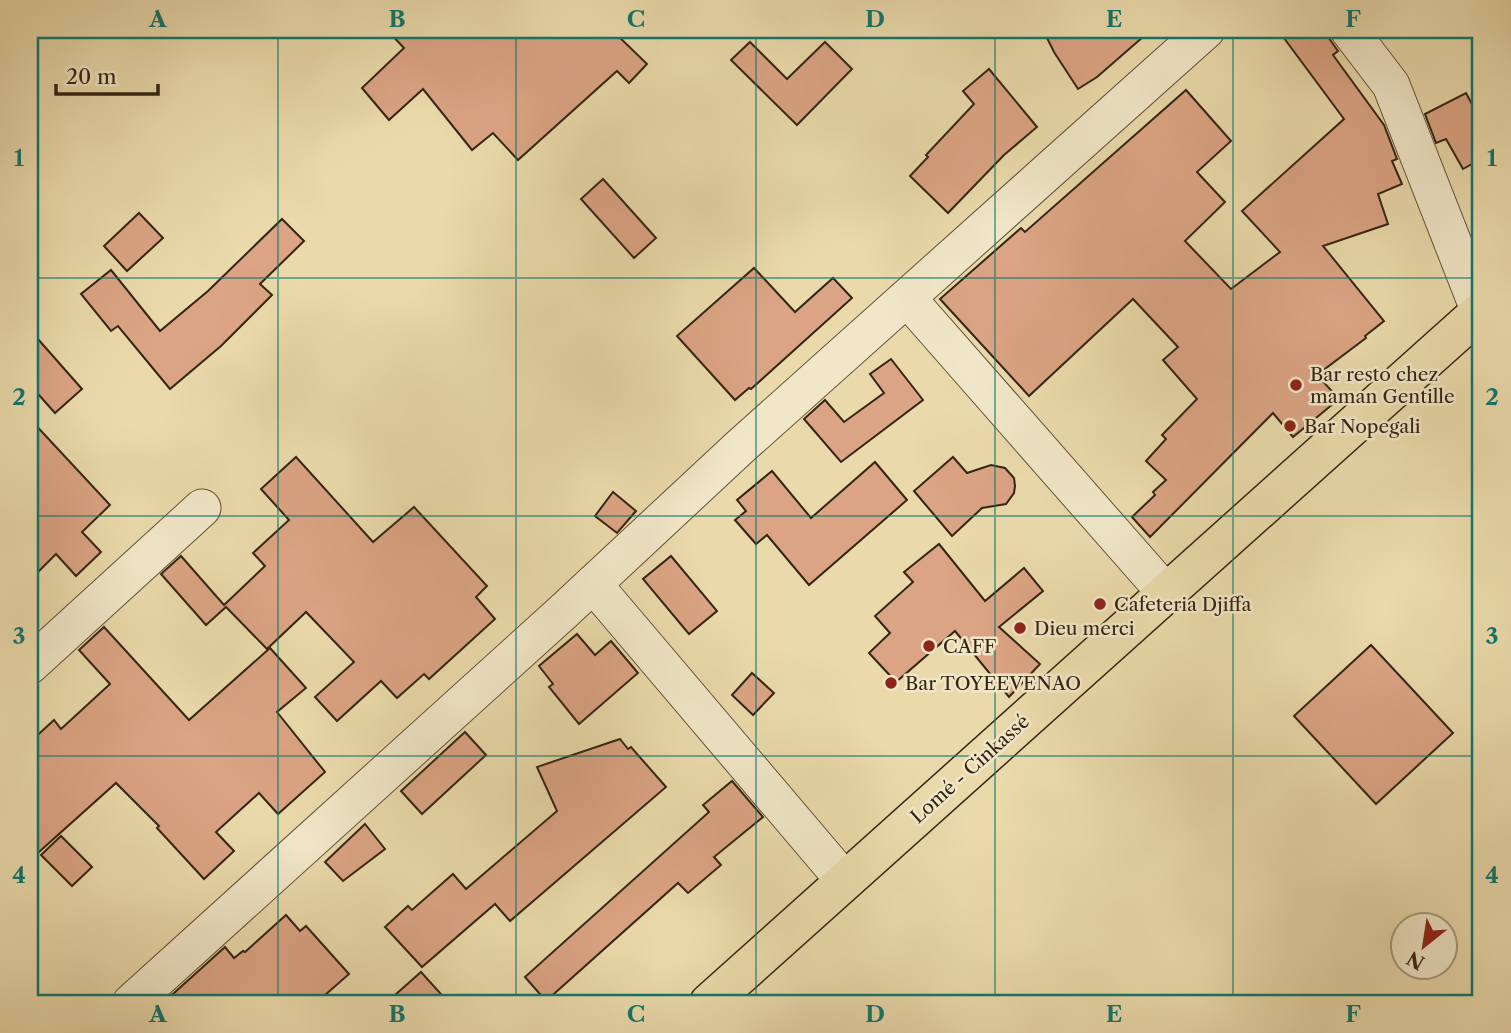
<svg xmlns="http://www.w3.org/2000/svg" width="1511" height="1033" viewBox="0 0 1511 1033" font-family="'Libre Caslon Text',serif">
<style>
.building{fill:#dba484;stroke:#342512;stroke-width:2}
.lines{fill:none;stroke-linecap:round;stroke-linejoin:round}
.minor-casing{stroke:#625238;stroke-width:39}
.trunk-casing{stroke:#342512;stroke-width:41}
.minor{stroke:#f1e7c8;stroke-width:37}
.trunk{stroke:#eadaab;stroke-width:38}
.grid{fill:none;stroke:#0f766e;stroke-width:2;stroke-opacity:0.55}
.poi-dot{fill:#8f2418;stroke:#f1e7c8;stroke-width:2.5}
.labels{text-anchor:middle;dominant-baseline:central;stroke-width:5;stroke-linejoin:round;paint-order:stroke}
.poi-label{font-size:19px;fill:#342512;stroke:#f1e7c8;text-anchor:start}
.street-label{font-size:19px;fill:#342512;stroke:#f1e7c8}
.neatline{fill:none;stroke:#0f766e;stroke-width:2.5}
.grid-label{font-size:23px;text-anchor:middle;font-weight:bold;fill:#0f766e}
</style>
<rect width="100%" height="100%" fill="#eadaab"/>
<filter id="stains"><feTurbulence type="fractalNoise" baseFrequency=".00286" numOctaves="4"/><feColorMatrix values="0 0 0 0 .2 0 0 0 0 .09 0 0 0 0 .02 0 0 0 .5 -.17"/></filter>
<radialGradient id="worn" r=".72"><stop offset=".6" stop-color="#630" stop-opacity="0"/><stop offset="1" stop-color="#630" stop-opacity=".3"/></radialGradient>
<!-- building -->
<g class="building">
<path d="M387,30H612L647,64L629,83L617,71L518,160L493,133L472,150L423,89L389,120L362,88L404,48Z"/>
<path d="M1043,30H1151L1097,77L1078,89L1054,52Z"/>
<path d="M1278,30H1323L1338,51L1333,55L1384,125L1397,159L1392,161L1402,184L1378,194L1388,224L1323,246L1384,321L1365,336L1366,338L1317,375L1339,399L1293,437L1273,413L1150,537L1132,517L1155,495L1153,492L1166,480L1146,461L1166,439L1162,435L1197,399L1163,360L1178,347L1133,299L1029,396L940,299L1021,228L1025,232L1186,90L1231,141L1197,172L1225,202L1185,241L1231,289L1280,252L1242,211L1344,119Z"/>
<path d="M750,42L787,79L825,42L852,69L797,125L731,60Z"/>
<path d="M989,69L1037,127L1004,155L948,213L910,176L928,157L926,155L974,104L963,91Z"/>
<path d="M1466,93L1481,121V159L1463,169L1446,139L1436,143L1425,114Z"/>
<path d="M603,179L656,238L634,258L581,199Z"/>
<path d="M139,213L163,238L127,271L104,246Z"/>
<path d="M282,219L304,241L260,284L272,295L221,346L170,389L118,326L111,331L81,294L111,270L160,331L208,291Z"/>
<path d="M754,268L795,312L833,278L852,298L751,389L749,388L735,400L677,336Z"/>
<path d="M30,330L82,389L55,413L30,385Z"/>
<path d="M891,359L923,400L841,462L804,419L825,400L844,422L884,393L870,374Z"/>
<path d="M30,419L110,505L82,532L101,552L76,576L56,554L30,580Z"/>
<path d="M296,457L373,542L414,507L487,586L476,597L495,619L429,679L424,674L397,698L381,681L337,721L315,697L354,662L306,612L267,649L226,607L206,625L161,574L181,556L224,605L265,566L253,553L289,520L261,489Z"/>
<path d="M953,457L967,473L991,465L1005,468L1014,478L1015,486L1014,493L1006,504L982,508L952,536L914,491Z"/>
<path d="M875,462L907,500L809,585L767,535L756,544L735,520L746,511L737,500L772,471L811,518Z"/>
<path d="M613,492L636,511L617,533L595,516Z"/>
<path d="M939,544L985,601L1024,568L1043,591L999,627L1040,664L1009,697L955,631L896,682L869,653L890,633L875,616L913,582L904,572Z"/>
<path d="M671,556L717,611L689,634L643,579Z"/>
<path d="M104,627L189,720L270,648L306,688L277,712L325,772L278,814L259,793L216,832L234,851L204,879L157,828L159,826L116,783L30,860V742L54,720L61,729L110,684L79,650Z"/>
<path d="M577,634L595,655L611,641L638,673L579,724L549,687L553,684L539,666Z"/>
<path d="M1371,645L1453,733L1376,804L1294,716Z"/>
<path d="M752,673L774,693L753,715L732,695Z"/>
<path d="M465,732L486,755L422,814L401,791Z"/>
<path d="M620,739L628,749L631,747L666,787L510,921L495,904L422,967L385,927L408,906L412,910L453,874L466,889L557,811L537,767Z"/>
<path d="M732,781L763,817L714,857L721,865L688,893L678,883L546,1001L525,977L709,812L703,805Z"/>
<path d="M365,824L385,849L343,881L325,862Z"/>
<path d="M61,836L92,867L72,886L41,855Z"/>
<path d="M286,915L300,931L306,926L349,974L316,1003H163L225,947L234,958L243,951L245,952Z"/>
<path d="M421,972L449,1003H386Z"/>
</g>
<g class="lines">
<!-- minor casing -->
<g class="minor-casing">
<g id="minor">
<path d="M1349,30L1391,85L1480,312"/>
<path d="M907,298L1166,593"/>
<path d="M593,584L845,881"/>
<path d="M30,665L202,508"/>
<path d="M131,1003L563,612L740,447L1206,30"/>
</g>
</g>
<!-- trunk casing -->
<g class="trunk-casing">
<path id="trunk" d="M709,1003L1481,311"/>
</g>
<!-- minor -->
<use href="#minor" class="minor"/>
<!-- trunk -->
<use href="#trunk" class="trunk"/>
</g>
<!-- grid -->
<path class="grid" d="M278,30V1003M516,30V1003M756,30V1003M995,30V1003M1233,30V1003M30,278H1481M30,516H1481M30,756H1481"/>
<!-- markers -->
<g class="poi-dot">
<circle cx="1296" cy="385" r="7"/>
<circle cx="1290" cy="426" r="7"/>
<circle cx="1100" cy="604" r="7"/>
<circle cx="1020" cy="628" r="7"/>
<circle cx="929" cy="646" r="7"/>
<circle cx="891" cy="683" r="7"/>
</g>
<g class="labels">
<!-- poi labels -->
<g class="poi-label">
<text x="1310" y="374">Bar resto chez<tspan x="1310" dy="22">maman Gentille</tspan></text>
<text x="1304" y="426">Bar Nopegali</text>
<text x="1114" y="604">Cafeteria Djiffa</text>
<text x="1034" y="628">Dieu merci</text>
<text x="943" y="646">CAFF</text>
<text x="905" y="683">Bar TOYEEVENAO</text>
</g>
<!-- street labels -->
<g class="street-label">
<text transform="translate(970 769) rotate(-42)">Lomé - Cinkassé</text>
</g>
</g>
<!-- margin -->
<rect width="1511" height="1033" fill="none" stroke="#eadaab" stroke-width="77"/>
<!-- north arrow -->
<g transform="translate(1424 946) rotate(210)"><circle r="33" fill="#f1e7c8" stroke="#a5997f" stroke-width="2"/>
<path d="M0-5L12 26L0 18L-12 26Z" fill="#8f2418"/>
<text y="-10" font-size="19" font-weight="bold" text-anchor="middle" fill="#342512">N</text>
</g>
<!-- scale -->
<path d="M56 84v10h102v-10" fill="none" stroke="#342512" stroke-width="3.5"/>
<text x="66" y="84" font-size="21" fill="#342512" stroke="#f1e7c8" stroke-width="5" paint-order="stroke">20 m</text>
<rect x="38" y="38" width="1434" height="957" class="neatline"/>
<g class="grid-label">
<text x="158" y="27">A</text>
<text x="397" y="27">B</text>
<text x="636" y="27">C</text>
<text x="875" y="27">D</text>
<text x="1114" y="27">E</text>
<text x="1353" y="27">F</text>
<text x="19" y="166">1</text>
<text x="1492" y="166">1</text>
<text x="19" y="405">2</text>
<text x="1492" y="405">2</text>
<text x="19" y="644">3</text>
<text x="1492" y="644">3</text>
<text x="19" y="883">4</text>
<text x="1492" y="883">4</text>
<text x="158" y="1022">A</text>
<text x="397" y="1022">B</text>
<text x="636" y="1022">C</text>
<text x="875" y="1022">D</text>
<text x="1114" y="1022">E</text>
<text x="1353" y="1022">F</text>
</g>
<rect width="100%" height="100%" filter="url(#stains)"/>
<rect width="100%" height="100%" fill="url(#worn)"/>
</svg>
